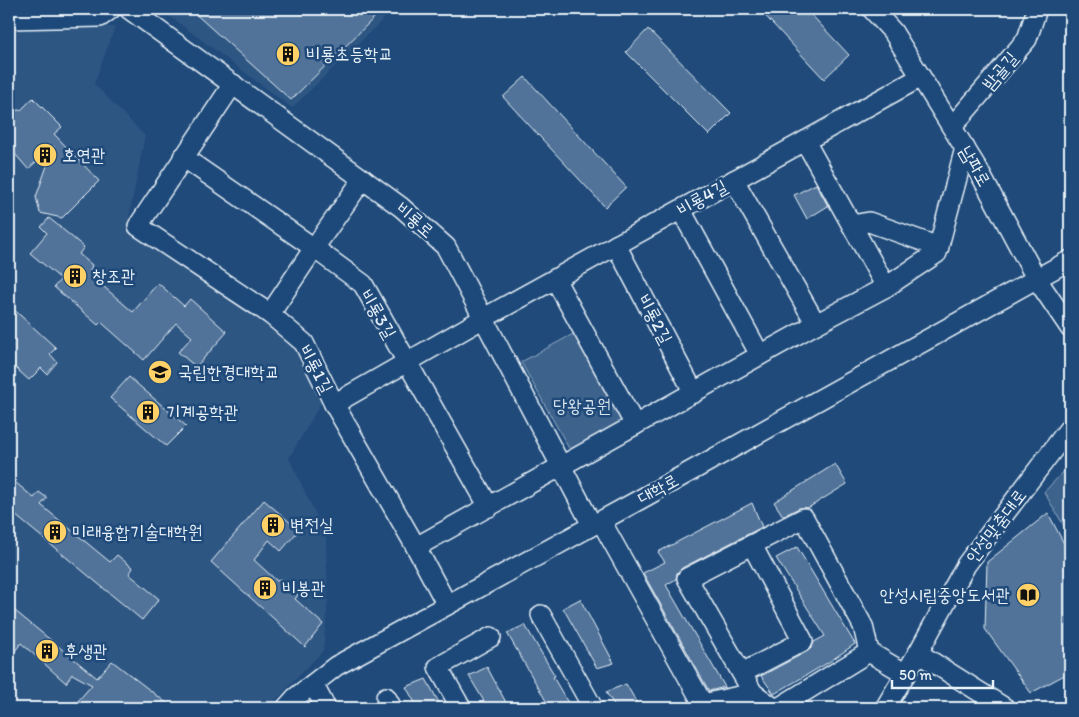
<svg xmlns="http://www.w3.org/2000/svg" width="1079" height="717" viewBox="0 0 1079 717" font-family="Itim,'Poor Story',sans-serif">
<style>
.built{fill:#2e5683}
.green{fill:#3c628c;stroke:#92aac2}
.building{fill:#517399;stroke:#e8f1f8}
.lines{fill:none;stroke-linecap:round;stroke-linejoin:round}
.minor-casing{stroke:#e8f1f8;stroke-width:22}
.minor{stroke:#1f4a7a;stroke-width:19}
.labels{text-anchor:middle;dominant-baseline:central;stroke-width:5;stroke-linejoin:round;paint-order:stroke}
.poi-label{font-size:18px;fill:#e8f1f8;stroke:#1f4a7a;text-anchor:start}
.street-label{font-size:18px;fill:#e8f1f8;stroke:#1f4a7a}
.park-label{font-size:18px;fill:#d7e3ed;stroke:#1f4a7a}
</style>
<rect width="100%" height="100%" fill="#1f4a7a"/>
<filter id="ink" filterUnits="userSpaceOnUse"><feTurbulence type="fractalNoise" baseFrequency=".02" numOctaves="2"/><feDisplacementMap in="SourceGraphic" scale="10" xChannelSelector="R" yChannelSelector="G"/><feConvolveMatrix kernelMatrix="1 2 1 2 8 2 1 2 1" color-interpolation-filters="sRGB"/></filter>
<g filter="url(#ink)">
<!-- built -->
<g class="built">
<path d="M160,9H394L292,108Z"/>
<path d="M115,27L94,84L145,136L129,217L300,346L324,398L289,458L326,536L328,601L323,651L268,708H9V28Z"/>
</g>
<!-- green -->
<g class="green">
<path d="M577,332L626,419L571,452L521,362Z"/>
<path d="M1070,465V536L1044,492Z"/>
</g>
<!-- building -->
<g class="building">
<path d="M190,9H383L291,100Z"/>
<path d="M759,9H806L849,55L824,79Z"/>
<path d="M648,29L731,113L709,135L626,52Z"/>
<path d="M525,77L626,187L605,207L503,97Z"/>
<path d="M33,98L62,127L54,134L99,181L62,218L40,213L36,197L54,146L28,169L9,147V111L21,110Z"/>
<path d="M816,184L828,206L807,219L794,195Z"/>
<path d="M49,218L84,247L79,254L92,265L89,274L133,312L158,283L184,306L190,299L227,332L196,367L178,352L192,337L176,323L144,360L101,322L98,325L54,287L61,279L30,253L47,233L41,227Z"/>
<path d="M9,305L56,348L50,354L57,362L47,374L41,368L29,380L9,362Z"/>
<path d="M129,377L186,426L166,446L110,398Z"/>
<path d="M835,464L847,484L808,508H799L783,516L774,502Z"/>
<path d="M9,477L34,498L39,492L47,498L41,505L110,562L117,555L133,568L129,574L159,599L142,620L9,510Z"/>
<path d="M264,500L299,530L281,551L269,540L254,560L277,581L280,579L298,595L295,599L323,624L305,647L211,562Z"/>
<path d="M752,503L762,527L682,568L677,573L676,579L666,585L725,687L709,691L643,573L665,562L658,552Z"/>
<path d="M1048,513L1070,555V672L1031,693L985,629L987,562Z"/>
<path d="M797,547L855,644L829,662L774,694L761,676L808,651L812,647L814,642L825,636L776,558Z"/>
<path d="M580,599L614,663L597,668L563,608Z"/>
<path d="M9,606L97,678L112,661L173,708H88L78,701L92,685L72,674L66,683L21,643L9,659Z"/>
<path d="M525,625L555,676L553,677L571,708H550L507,633Z"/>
<path d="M487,667L509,708H488L469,676Z"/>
<path d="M426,679L442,708H418L406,687Z"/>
<path d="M626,684L640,708H616L606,692Z"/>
</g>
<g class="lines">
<!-- minor casing -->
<g class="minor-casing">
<g id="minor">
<path d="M129,9L401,207L446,247L592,525"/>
<path d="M872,9L893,32L977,168L1036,278L1070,328"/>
<path d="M9,19L100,17L111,9"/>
<path d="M233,84L138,226L270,314L304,343L334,404L416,547L447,605"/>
<path d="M952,127L1027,39L1037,9"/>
<path d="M805,141L886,287"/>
<path d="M183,157L314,248L363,284L489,507"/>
<path d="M734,180L816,324"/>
<path d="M681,210L760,355"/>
<path d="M852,225L869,222L939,247"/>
<path d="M616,245L694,393"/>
<path d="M555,279L635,425"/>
<path d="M270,314L314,248L363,179"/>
<path d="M334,404L484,318L921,77"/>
<path d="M601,521L703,704L753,693L774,708"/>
<path d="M416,547L816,324L886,287L937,253L965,148"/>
<path d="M541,615L593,708"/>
<path d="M918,653L1005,708"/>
<path d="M742,673L803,641L752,545"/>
<path d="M313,684L326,708"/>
<path d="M753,693L687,578L804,518L863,626L869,652"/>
<path d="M386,697L392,708"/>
<path d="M286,708L295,698L336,666L639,500L1070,260"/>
<path d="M461,708L438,667L491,637"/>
<path d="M778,708L869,652L906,674"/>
<path d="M885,708L918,653L966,565L1070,427"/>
</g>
</g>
<!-- minor -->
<use href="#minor" class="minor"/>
</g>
</g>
<!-- icons -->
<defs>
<g id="building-disc" transform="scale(1.25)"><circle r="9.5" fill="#ffd166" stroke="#1f4a7a"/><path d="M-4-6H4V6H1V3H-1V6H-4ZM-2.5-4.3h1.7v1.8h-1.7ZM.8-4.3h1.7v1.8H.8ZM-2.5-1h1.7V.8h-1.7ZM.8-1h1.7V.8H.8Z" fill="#111"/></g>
<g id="university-disc" transform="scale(1.25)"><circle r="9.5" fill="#ffd166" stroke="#1f4a7a"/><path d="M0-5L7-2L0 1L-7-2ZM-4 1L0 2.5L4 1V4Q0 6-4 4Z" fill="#111"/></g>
<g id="library-disc" transform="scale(1.25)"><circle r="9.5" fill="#ffd166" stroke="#1f4a7a"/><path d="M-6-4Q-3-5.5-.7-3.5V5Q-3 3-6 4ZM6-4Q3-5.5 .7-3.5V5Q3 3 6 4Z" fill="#111"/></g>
</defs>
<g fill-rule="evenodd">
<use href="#building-disc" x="288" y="54"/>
<use href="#building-disc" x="45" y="155"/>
<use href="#building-disc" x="75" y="276"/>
<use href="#university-disc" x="160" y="372"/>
<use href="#building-disc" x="148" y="412"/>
<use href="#building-disc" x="273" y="525"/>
<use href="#building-disc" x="55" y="532"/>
<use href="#building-disc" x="265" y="588"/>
<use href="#library-disc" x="1028" y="595"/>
<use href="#building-disc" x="47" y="651"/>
</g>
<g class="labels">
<!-- poi labels -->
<g class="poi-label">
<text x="306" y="54">비룡초등학교</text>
<text x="62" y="155">호연관</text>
<text x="92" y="276">창조관</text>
<text x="178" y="372">국립한경대학교</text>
<text x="166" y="412">기계공학관</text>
<text x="290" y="525">변전실</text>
<text x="72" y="532">미래융합기술대학원</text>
<text x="282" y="588">비봉관</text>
<text x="1010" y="595" text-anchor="end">안성시립중앙도서관</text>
<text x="64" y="651">후생관</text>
</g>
<!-- street labels -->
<g class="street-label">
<text transform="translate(1000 71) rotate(-50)">밤골길</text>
<text transform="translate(975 166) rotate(60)">남파로</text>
<text transform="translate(702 198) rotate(-29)">비룡4길</text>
<text transform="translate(415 220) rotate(41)">비룡로</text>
<text transform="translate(378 314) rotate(60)">비룡3길</text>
<text transform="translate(655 319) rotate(62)">비룡2길</text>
<text transform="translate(316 369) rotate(62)">비룡1길</text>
<text transform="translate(658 489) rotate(-29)">대학로</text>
<text transform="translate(996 526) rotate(-53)">안성맞춤대로</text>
</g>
<!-- park labels -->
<g class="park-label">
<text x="582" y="406">당왕공원</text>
</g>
</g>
<!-- margin -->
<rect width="1079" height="717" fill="none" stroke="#1f4a7a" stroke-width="30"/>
<rect x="15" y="15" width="1049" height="687" fill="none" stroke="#e8f1f8" stroke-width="2" filter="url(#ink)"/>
<!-- scale -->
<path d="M892 680v8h101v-8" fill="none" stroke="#e8f1f8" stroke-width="2.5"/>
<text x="899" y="680" font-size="15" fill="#e8f1f8" stroke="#1f4a7a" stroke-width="4" paint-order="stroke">50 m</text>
</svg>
